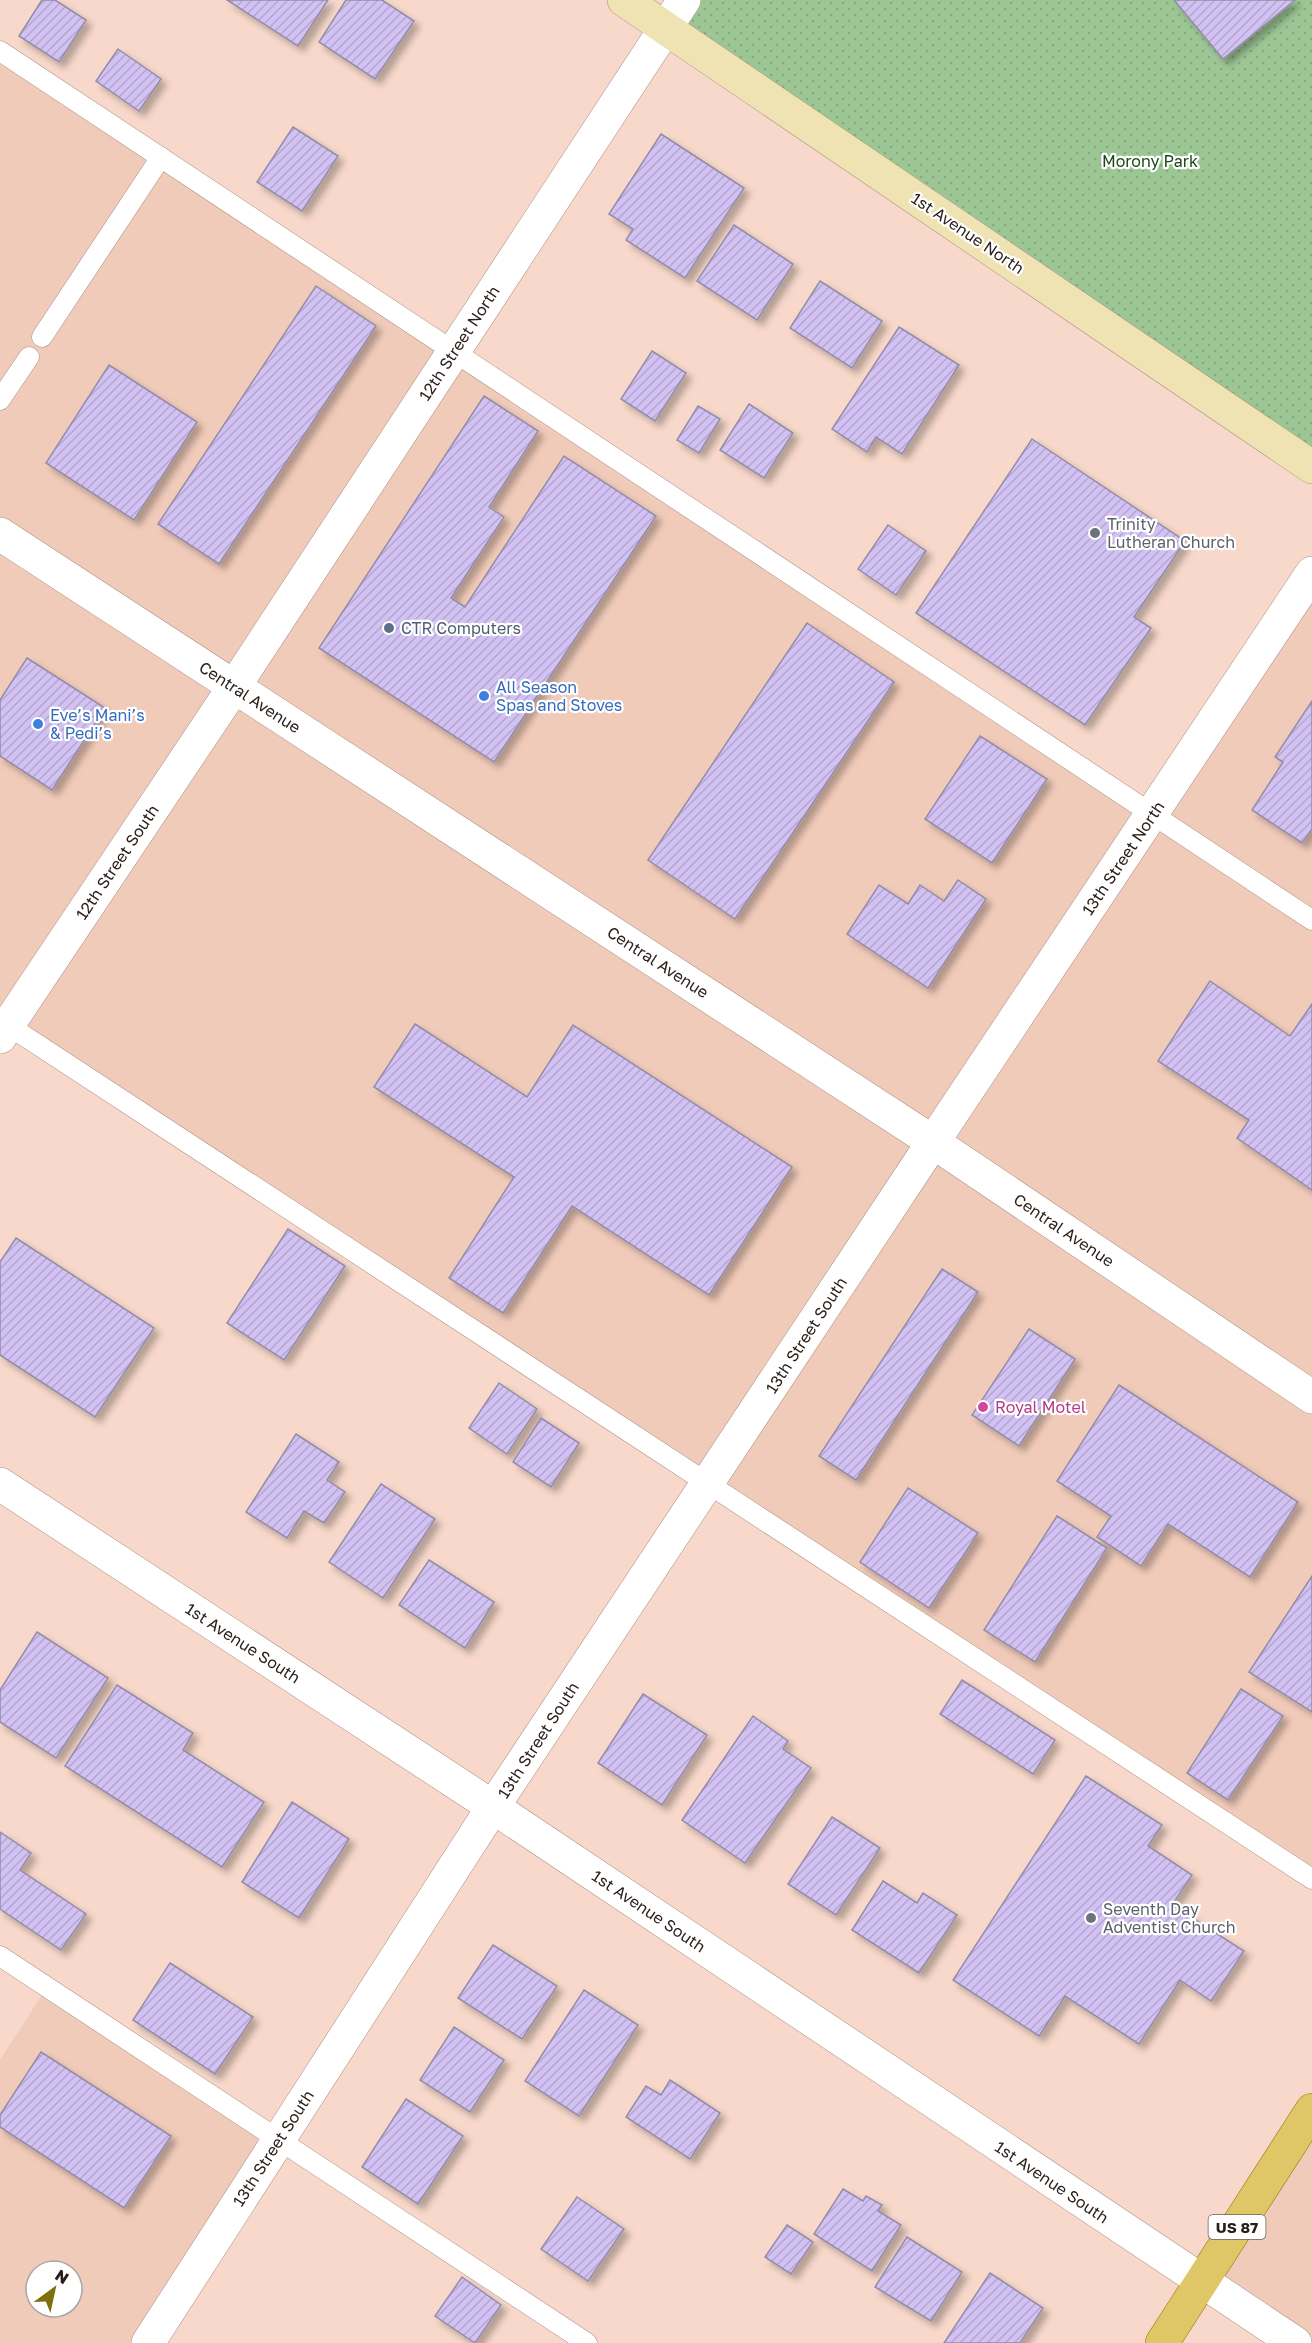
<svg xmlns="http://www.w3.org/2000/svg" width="1312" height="2343" viewBox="0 0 1312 2343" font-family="'Golos Text',sans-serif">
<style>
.built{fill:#f1cbba;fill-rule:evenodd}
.park{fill:url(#park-dots)}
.building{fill:url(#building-hatch);stroke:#948ca6;stroke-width:1.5;filter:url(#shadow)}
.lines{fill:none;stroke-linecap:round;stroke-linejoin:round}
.service-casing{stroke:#ac9083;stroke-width:21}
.minor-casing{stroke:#ac9083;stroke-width:34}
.tertiary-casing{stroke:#ac9083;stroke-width:34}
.secondary-casing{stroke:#ac9083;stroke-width:34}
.primary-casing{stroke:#917209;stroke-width:34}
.service{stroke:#fff;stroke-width:20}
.minor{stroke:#fff;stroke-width:33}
.tertiary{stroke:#fff;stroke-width:33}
.secondary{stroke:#efe2b3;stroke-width:33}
.primary{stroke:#dfc667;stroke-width:33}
.worship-dot{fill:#6b7280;stroke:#fff;stroke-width:2}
.service-dot{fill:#5c6f8a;stroke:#fff;stroke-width:2}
.shop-dot{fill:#3f7fe0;stroke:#fff;stroke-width:2}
.hotel-dot{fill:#d1479c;stroke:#fff;stroke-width:2}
.labels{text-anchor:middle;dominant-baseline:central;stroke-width:4.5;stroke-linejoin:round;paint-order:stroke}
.shield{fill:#fff;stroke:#69625e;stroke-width:1.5}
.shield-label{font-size:15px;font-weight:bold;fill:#291e19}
.park-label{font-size:16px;fill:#1e4616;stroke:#fff}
.street-label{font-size:16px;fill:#291e19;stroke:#fff}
.worship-label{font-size:16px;fill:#5b616d;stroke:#fff;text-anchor:start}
.service-label{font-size:16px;fill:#4e5e75;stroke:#fff;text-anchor:start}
.shop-label{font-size:16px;fill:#366cbe;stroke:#fff;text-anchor:start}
.hotel-label{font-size:16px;fill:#b23c85;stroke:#fff;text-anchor:start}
</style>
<defs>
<pattern id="park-dots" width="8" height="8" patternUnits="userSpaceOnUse" patternTransform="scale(1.5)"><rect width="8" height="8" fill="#9dc695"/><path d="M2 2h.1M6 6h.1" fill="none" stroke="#87aa80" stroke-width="1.8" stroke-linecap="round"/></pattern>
<pattern id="building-hatch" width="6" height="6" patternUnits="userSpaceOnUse" patternTransform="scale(1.5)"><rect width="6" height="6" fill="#d2c2f4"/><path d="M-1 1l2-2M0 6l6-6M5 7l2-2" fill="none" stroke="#b4a6d1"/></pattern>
<filter id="shadow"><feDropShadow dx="5.5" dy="5.5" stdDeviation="3" flood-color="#0004"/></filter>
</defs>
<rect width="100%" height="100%" fill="#f7d8ca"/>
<!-- built -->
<g class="built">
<path d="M0,51L1152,814L1312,573V1879L0,1020Z"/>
<path d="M47,1987L279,2139L147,2343H0V2060ZM36,2271H72V2307H36Z"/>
<path d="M1312,2110V2343H1295L1202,2282Z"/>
</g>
<!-- park -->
<path class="park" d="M683,0H1312V467L666,27Z"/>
<!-- building -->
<g class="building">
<path d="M42,0H55L86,20L59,62L19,36Z"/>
<path d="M227,0H328L298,46Z"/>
<path d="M346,0H382L414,21L375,79L319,42Z"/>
<path d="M1174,0H1295L1223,59Z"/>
<path d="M118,49L161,79L139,111L96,81Z"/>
<path d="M293,127L338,156L302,211L257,182Z"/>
<path d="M661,134L744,188L685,278L626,240L633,229L609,214Z"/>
<path d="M734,225L793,264L757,320L697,281Z"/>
<path d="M820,281L882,321L852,368L790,328Z"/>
<path d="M316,286L376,326L219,564L158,524Z"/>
<path d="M899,327L959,365L902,454L876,437L867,452L832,429Z"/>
<path d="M652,351L686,373L655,421L621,399Z"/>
<path d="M109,365L197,422L134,520L46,463Z"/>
<path d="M484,396L538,431L489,507L504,517L451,598L465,607L564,456L656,516L494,762L319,648Z"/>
<path d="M749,404L793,433L764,478L720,450Z"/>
<path d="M698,406L720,419L699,453L677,440Z"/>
<path d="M1032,439L1185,541L1134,617L1151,628L1085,725L916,613Z"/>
<path d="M888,525L926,551L896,595L858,569Z"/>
<path d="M807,623L894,682L735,919L648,860Z"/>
<path d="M27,658L105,708L52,790L0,756V700Z"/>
<path d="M1312,701V829L1302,843L1252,810L1283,762L1275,757Z"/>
<path d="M980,736L1047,779L992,863L925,819Z"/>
<path d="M958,880L986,899L928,988L847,934L879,885L908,904L920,885L944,901Z"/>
<path d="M1210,981L1290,1036L1312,1004V1190L1237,1138L1249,1120L1158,1061Z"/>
<path d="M415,1024L527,1097L573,1025L792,1167L709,1295L572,1206L503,1313L449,1278L514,1177L374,1087Z"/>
<path d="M288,1229L345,1266L284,1360L227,1323Z"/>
<path d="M16,1238L154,1328L95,1417L0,1355V1262Z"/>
<path d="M942,1269L978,1292L856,1480L819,1456Z"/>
<path d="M1029,1329L1075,1359L1019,1446L972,1415Z"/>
<path d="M499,1383L537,1409L507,1454L469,1428Z"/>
<path d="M1119,1385L1298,1502L1250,1577L1168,1524L1141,1566L1097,1537L1111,1516L1057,1481Z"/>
<path d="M541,1418L579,1443L551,1487L513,1462Z"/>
<path d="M296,1434L339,1462L327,1480L345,1492L324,1523L304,1511L287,1538L246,1512Z"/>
<path d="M381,1484L435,1519L383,1598L329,1562Z"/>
<path d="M908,1488L978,1533L929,1608L860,1562Z"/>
<path d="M1057,1516L1107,1548L1035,1662L984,1630Z"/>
<path d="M429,1560L494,1602L465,1648L399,1605Z"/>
<path d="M1312,1576V1712L1249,1672Z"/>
<path d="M37,1632L108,1678L56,1758L0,1722V1690Z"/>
<path d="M962,1680L1055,1740L1033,1774L940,1714Z"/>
<path d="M117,1685L193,1733L183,1750L264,1802L222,1867L65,1766Z"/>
<path d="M1241,1689L1283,1716L1228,1800L1187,1773Z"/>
<path d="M643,1694L707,1735L662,1805L598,1763Z"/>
<path d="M753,1716L788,1741L783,1749L811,1768L745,1863L682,1820Z"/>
<path d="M1086,1776L1162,1825L1148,1846L1192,1875L1172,1905L1244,1951L1211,2001L1180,1980L1139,2044L1065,1996L1039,2036L953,1980Z"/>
<path d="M292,1802L349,1839L299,1918L242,1882Z"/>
<path d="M832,1817L880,1848L836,1915L788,1884Z"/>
<path d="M0,1832L31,1853L20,1870L86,1914L61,1950L0,1909Z"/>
<path d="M883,1881L917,1903L923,1893L957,1915L919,1973L852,1930Z"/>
<path d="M493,1945L557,1986L522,2039L458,1998Z"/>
<path d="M170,1963L253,2017L215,2074L133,2020Z"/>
<path d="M584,1990L638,2025L579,2116L525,2081Z"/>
<path d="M454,2027L504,2060L470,2112L420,2080Z"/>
<path d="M41,2052L171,2136L124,2208L0,2127V2115Z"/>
<path d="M670,2080L720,2113L690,2159L626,2117L646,2086L661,2095Z"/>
<path d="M406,2099L463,2136L418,2204L362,2167Z"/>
<path d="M843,2189L863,2201L866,2196L882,2205L878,2211L901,2225L872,2271L814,2234Z"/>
<path d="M577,2197L624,2229L588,2281L541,2249Z"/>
<path d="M787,2225L813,2242L791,2274L765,2257Z"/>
<path d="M907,2237L962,2272L931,2321L875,2287Z"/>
<path d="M990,2273L1043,2308L1020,2343H944Z"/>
<path d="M462,2277L501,2305L475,2343L435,2316Z"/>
</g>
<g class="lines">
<!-- service casing -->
<g class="service-casing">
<g id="service">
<path d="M0,51L1312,920"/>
<path d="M42,337L161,157"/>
<path d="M0,400L29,357"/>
<path d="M0,1020L1312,1879"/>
<path d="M0,1956L587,2343"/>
</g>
</g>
<!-- minor casing -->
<g class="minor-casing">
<g id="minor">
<path d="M0,1037L234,687L684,0"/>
<path d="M933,1142L1312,573"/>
<path d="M0,1484L493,1807L1295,2343"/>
</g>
</g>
<!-- tertiary casing -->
<g class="tertiary-casing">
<g id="tertiary">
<path d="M0,534L933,1142L1312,1397"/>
<path d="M148,2343L493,1807L933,1142"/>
</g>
</g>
<!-- secondary casing -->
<g class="secondary-casing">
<path id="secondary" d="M624,0L1312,467"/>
</g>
<!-- primary casing -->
<g class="primary-casing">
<path id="primary" d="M1162,2343L1312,2110"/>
</g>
<!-- service -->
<use href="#service" class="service"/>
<!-- minor -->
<use href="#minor" class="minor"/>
<!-- tertiary -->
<use href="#tertiary" class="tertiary"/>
<!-- secondary -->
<use href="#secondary" class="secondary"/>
<!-- primary -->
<use href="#primary" class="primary"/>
</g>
<!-- markers -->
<g class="worship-dot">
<circle cx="1095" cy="533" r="6"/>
<circle cx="1091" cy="1918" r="6"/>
</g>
<circle class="service-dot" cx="389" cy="628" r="6"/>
<g class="shop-dot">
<circle cx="484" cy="696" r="6"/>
<circle cx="38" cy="724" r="6"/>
</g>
<circle class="hotel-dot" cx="983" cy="1407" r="6"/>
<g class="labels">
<!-- shield labels -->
<rect class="shield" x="1208.5" y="2215" width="57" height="24" rx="4.5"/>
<g class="shield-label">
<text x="1237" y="2227">US 87</text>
</g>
<!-- park labels -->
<g class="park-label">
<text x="1150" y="161">Morony Park</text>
</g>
<!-- street labels -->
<g class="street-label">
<text transform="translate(968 233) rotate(34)">1st Avenue North</text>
<text transform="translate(459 343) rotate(-57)">12th Street North</text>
<text transform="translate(250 697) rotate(33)">Central Avenue</text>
<text transform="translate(1123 858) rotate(-56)">13th Street North</text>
<text transform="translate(117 862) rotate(-56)">12th Street South</text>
<text transform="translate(658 962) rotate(33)">Central Avenue</text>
<text transform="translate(1064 1230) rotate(34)">Central Avenue</text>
<text transform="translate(806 1335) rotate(-57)">13th Street South</text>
<text transform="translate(243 1643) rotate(33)">1st Avenue South</text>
<text transform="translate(538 1740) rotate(-57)">13th Street South</text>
<text transform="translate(649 1911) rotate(34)">1st Avenue South</text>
<text transform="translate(273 2148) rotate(-57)">13th Street South</text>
<text transform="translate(1052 2182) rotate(34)">1st Avenue South</text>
</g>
<!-- worship labels -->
<g class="worship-label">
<text x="1107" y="524">Trinity<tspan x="1107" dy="18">Lutheran Church</tspan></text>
<text x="1103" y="1909">Seventh Day<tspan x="1103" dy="18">Adventist Church</tspan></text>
</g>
<!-- service labels -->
<g class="service-label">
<text x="401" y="628">CTR Computers</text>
</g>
<!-- shop labels -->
<g class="shop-label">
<text x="496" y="687">All Season<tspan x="496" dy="18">Spas and Stoves</tspan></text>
<text x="50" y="715">Eve’s Mani’s<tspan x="50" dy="18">&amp; Pedi’s</tspan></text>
</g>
<!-- hotel labels -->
<g class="hotel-label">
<text x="995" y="1407">Royal Motel</text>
</g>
</g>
<!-- north arrow -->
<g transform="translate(54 2289) rotate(33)"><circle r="28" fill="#ffffff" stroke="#a9a5a3" stroke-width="1.5"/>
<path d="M0-4.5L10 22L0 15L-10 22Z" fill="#7f6f0d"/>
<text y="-9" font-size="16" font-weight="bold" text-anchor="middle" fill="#291e19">N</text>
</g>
</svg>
